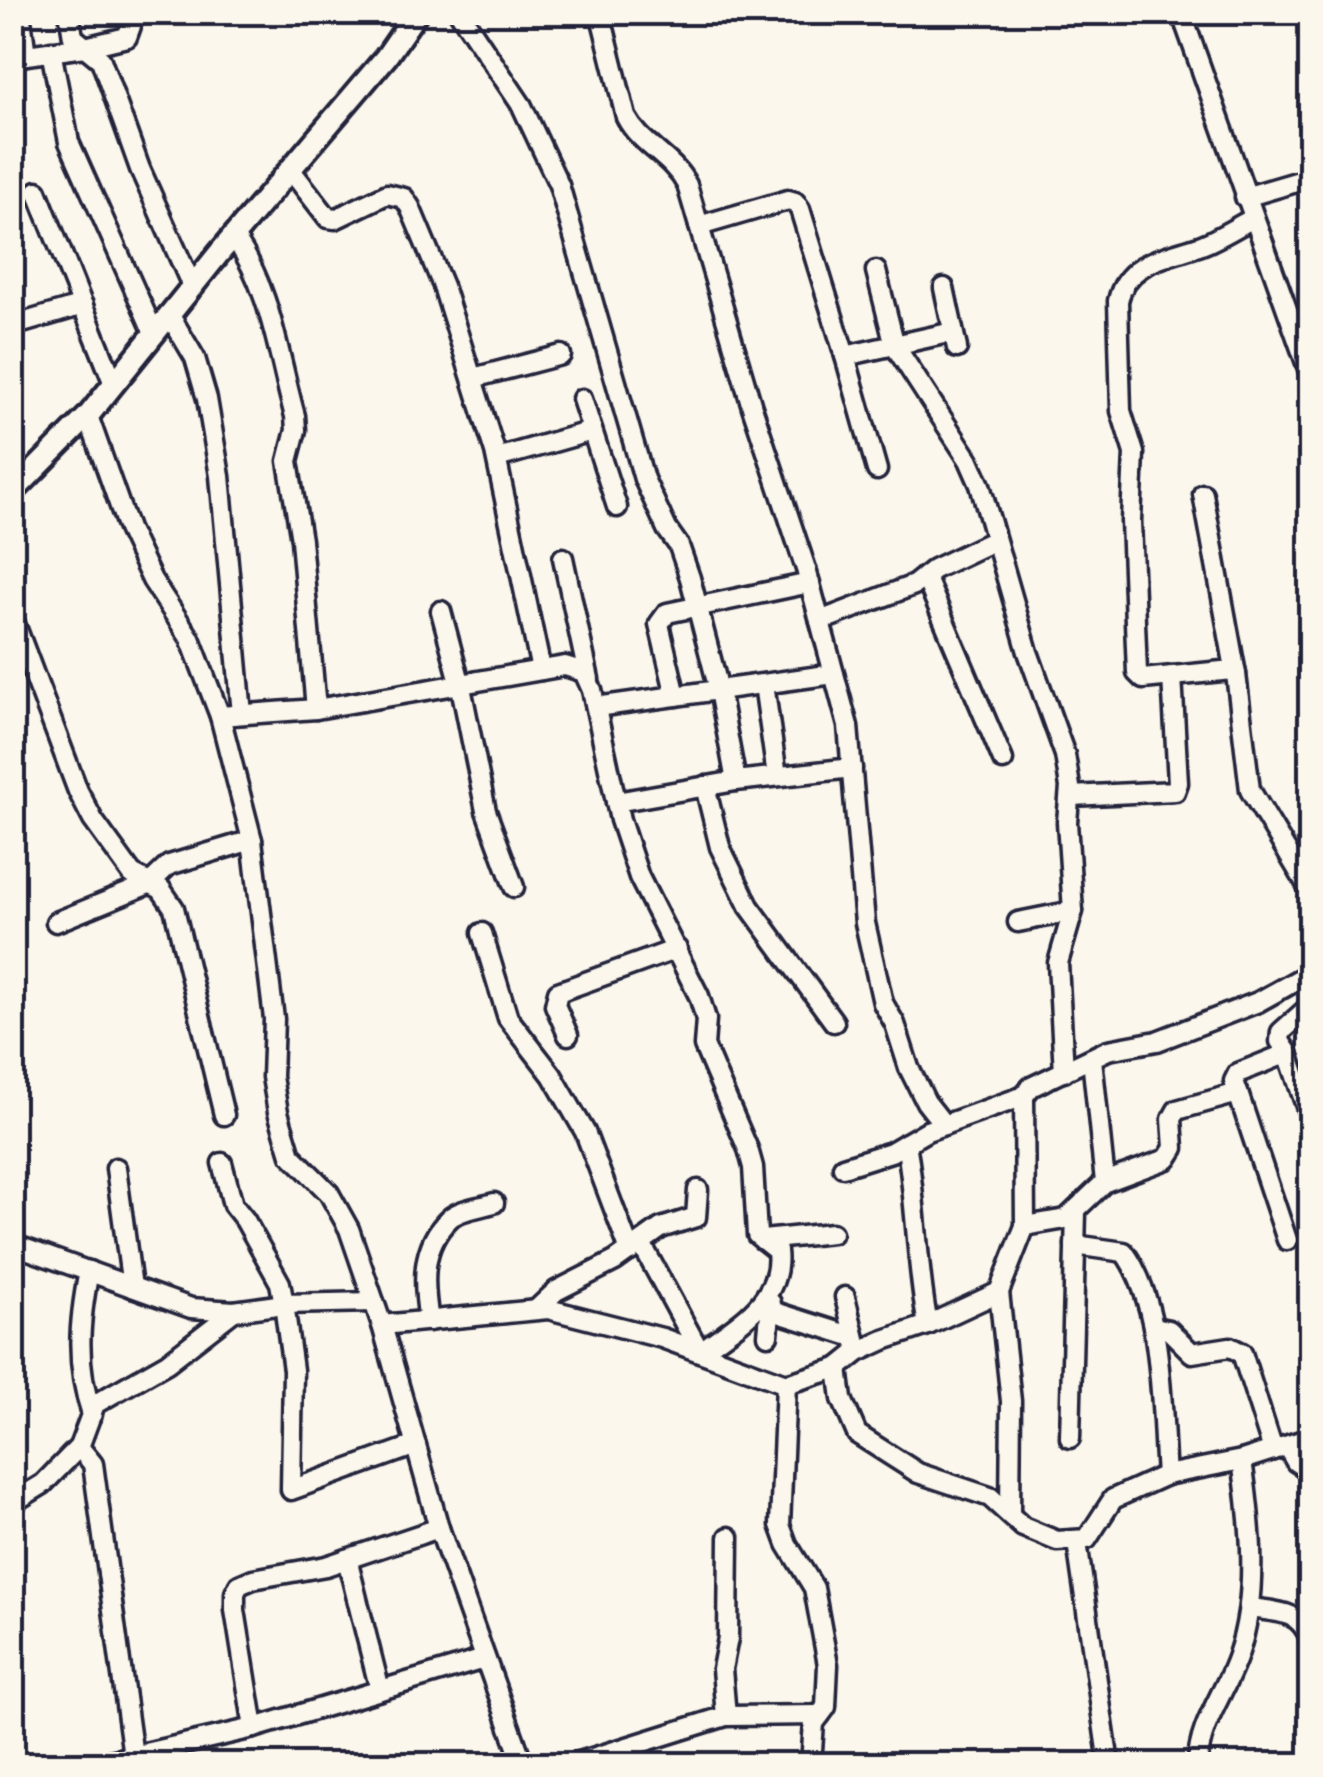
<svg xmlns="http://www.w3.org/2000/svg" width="1323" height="1777" viewBox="0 0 1323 1777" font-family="Mali,sans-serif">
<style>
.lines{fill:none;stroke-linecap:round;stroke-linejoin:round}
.minor-casing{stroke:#22223b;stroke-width:25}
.tertiary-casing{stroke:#22223b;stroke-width:28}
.minor{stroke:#fbf7ec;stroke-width:18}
.tertiary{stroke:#fbf7ec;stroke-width:20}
</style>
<rect width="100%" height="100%" fill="#fbf7ec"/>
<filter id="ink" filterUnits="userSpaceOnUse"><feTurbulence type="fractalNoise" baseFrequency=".01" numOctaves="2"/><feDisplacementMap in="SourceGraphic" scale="20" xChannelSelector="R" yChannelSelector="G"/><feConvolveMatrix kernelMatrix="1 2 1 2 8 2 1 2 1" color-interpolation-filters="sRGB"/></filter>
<g filter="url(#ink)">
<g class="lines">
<!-- minor casing -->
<g class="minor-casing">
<g id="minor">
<path d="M20,12L26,55"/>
<path d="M69,12L73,37L101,60L140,169L192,286"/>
<path d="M459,12L522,106L559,185L644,479L667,529L679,546L690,578L719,690L736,781"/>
<path d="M600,12L626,117C641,146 672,156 687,185L752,407L806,569L848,726L865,923L883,1003L895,1024L909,1068L926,1102L944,1125"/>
<path d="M1181,12L1310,374"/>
<path d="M51,51L69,142L154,333"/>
<path d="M12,57L85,47L127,37L131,26L127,12"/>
<path d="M290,169L328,218L335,219L387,194L404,198L410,207L443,286L495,452L541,670"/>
<path d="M37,191L114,384"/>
<path d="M1245,197L1310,178"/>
<path d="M1253,218C1237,227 1221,237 1204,244C1171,257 1127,259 1118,301L1121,411L1134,453L1131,521L1137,673L1143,679L1232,670L1236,674L1250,790L1310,890"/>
<path d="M699,226L788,200L795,202L800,209L845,356L953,332"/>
<path d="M233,236C271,287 278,356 295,416L296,430L288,461L301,540L316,709"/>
<path d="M876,271L895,346L969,460L980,485L1028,652L1065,755L1070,787L1067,822L1073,911L1058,963L1064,1072"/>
<path d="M944,288L957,348"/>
<path d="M169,314L195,358L207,399L220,476L242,714"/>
<path d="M12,326L83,305"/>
<path d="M845,356L877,470"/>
<path d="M473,378L561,355"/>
<path d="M582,399L617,507"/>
<path d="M88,416L128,529L152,580L190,638L220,716L252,840L274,1019L272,1077L278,1112L291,1155L329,1193L349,1229L382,1325L439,1528L523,1764"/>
<path d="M497,458L592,431"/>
<path d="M1203,494L1236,674"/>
<path d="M563,558L589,679"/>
<path d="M925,576L1003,760"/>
<path d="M441,611L460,682L486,811L514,887"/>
<path d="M12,616L78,791L93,820L132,874L161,889L174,908L224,1115"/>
<path d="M820,621L914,585L934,569L995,540"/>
<path d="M764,684L777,776"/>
<path d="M676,696L659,624L667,613L810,583"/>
<path d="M596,707L834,674"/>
<path d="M220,716L316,709L565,666L584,672L592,690L620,820L639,877L699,996L706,1019L704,1046L748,1149L753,1167L757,1235L777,1251C783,1301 735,1325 700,1352L641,1243"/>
<path d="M705,786L720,847L749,906L834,1022"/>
<path d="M1071,796L1175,791L1178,783L1172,676"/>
<path d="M616,802L736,781L852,768"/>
<path d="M56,922L149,884L169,865L252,840"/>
<path d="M1018,922L1073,911"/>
<path d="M482,933L508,1018L552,1075L585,1132L630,1251"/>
<path d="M568,1035L555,1005L558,992L677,949"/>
<path d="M1288,1053L1310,1118"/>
<path d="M1092,1059L1105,1182"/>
<path d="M906,1143C917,1204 916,1265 928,1325"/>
<path d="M222,1163L233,1205L245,1220L280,1283L284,1304L293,1370L291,1490L416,1445"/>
<path d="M843,1167L891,1152L927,1131L1024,1096"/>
<path d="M116,1168L132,1287"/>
<path d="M1025,1226L1066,1219L1105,1182L1167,1159L1174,1148L1172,1119L1177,1110L1238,1093"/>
<path d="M763,1240L832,1233"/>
<path d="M1287,1240L1234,1081L1238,1073L1288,1053L1280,1041L1281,1032L1310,1006"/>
<path d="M12,1244L191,1308L234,1311L284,1304L374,1302"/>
<path d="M1075,1245L1124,1252C1164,1306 1161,1410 1166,1475"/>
<path d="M89,1271C79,1321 75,1365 92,1414"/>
<path d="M999,1292L1011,1401L1010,1515"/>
<path d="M845,1297L857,1347"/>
<path d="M537,1309L556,1291L615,1261L661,1228L696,1217L698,1190"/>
<path d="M772,1311L854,1337"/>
<path d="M429,1321C423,1284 420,1246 450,1218C460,1209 482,1207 494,1203"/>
<path d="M382,1325L548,1309L662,1338L786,1384L838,1368L858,1352L884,1340L928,1325L999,1292L1025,1226L1024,1096L1031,1087L1108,1050L1157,1041L1258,1002L1310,973"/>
<path d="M1154,1327L1169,1330L1192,1353L1230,1347L1242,1353L1273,1450"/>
<path d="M768,1335L771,1303"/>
<path d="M838,1368L842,1399L857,1434L918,1473L990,1497L1023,1527L1057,1541L1087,1539L1113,1499L1166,1475L1242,1460L1310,1438"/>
<path d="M786,1384L780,1525L787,1544L814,1588L828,1665L826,1707L814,1723L811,1764"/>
<path d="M1070,1438L1076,1212"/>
<path d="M1287,1446L1296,1462L1310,1471"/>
<path d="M79,1447L93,1464L133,1756"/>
<path d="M12,1503L43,1484L79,1447L95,1404L167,1363L234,1311"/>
<path d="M1077,1542L1109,1764"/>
<path d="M347,1559L380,1690"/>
<path d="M1250,1608C1277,1612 1300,1610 1310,1639"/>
<path d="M726,1716L722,1669L728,1638L729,1537"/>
<path d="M254,1728L235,1610V1593L239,1585L253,1579L326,1566L439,1528"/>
<path d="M97,1764L254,1728L484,1659"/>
<path d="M573,1764L726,1716L820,1715"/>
<path d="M1198,1764C1198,1725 1226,1692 1238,1655C1259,1593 1251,1524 1242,1460"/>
</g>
</g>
<!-- tertiary casing -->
<g class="tertiary-casing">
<path id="tertiary" d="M12,493L88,416L220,252L386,57L417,12"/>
</g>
<!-- minor -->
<use href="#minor" class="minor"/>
<!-- tertiary -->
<use href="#tertiary" class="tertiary"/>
</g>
</g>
<!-- margin -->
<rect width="1323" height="1777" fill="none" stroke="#fbf7ec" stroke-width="50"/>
<rect x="25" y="25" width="1273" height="1727" fill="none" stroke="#22223b" stroke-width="4" filter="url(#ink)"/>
</svg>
